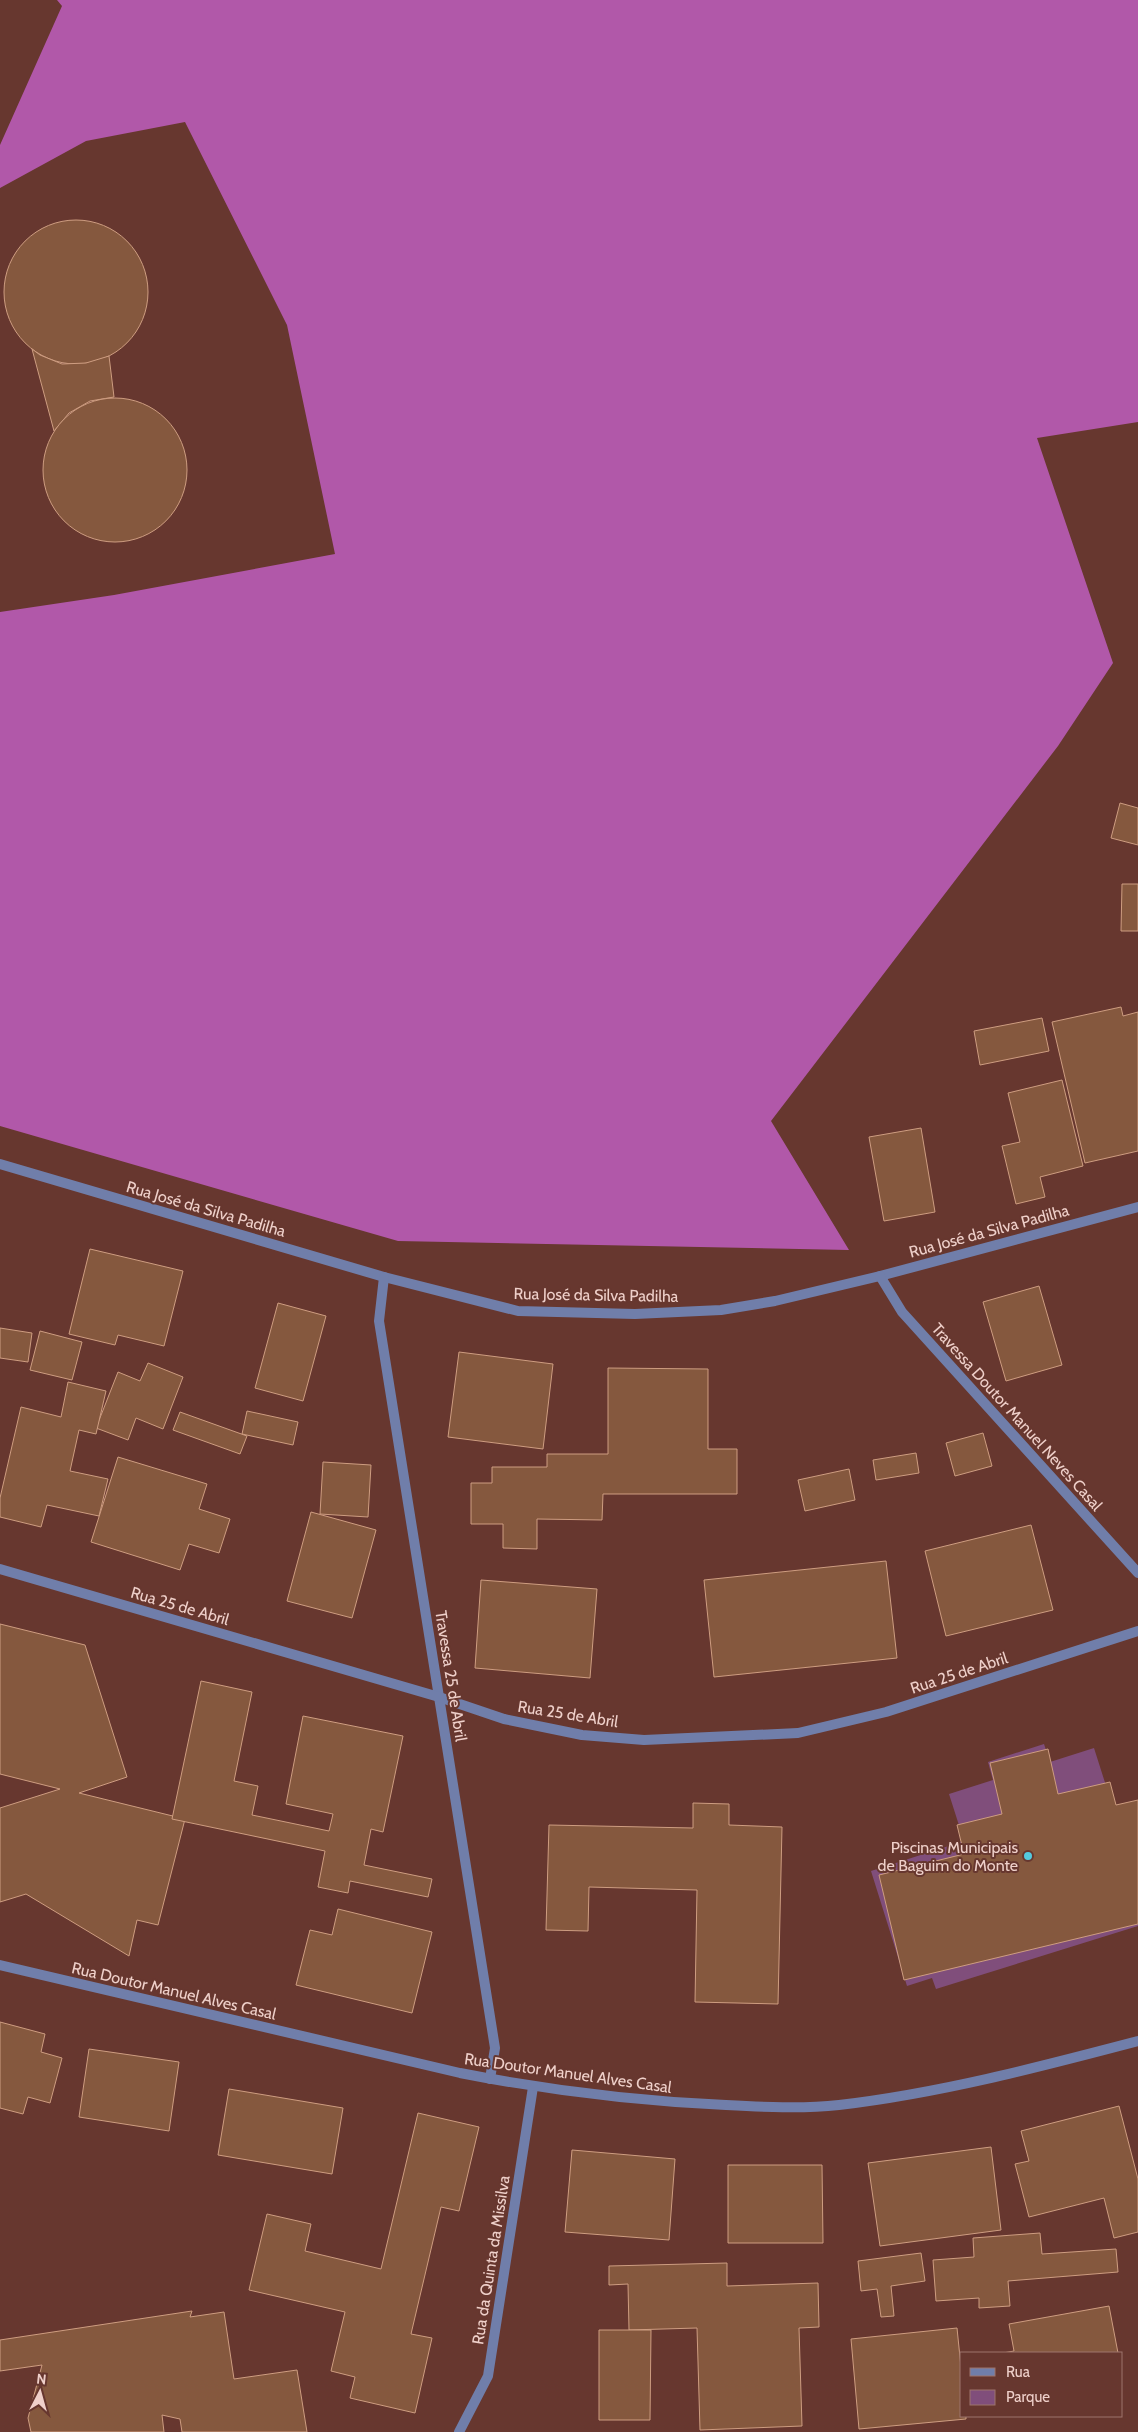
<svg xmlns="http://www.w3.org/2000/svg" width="1138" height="2432" viewBox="0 0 1138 2432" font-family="Cabin,sans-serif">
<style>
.green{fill:#804e7b}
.forest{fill:#b158a9}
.building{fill:#85583e;stroke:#ce9d81}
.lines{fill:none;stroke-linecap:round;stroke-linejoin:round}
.minor{stroke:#707eaa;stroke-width:10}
.tertiary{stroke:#707eaa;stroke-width:10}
.poi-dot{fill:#54cade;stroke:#67372f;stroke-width:2}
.labels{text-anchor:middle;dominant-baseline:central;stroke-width:4;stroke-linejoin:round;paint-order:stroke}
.street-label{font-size:16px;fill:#efd0ca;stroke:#67372f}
.poi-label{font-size:16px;fill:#efd0ca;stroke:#67372f;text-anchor:end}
</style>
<rect width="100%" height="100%" fill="#67372f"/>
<!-- green -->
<path class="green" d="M1044,1744L1050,1762L1094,1748L1115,1814L1138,1807V1926L936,1989L932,1978L907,1986L871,1871L964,1841L949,1794L993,1780L988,1762Z"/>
<!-- forest -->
<path class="forest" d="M57,0H1138V422L1037,438L1113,663L1058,746L771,1121L849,1250L398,1241L0,1126V612L114,595L335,554L287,325L185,122L86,141L0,188V145L62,6Z"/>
<!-- building -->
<g class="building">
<circle cx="76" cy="292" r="72"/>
<path d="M32,349L40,355L62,364L86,363L109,356L114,397L90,401L69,413L54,431Z"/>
<circle cx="115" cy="470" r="72"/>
<path d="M1120,803L1138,808V845L1111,838Z"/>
<path d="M1122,884H1138V931H1121Z"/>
<path d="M1121,1007L1123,1016L1138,1012V1151L1085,1163L1052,1022Z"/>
<path d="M1042,1018L1049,1051L980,1065L974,1031Z"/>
<path d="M1062,1080L1083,1166L1040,1177L1045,1197L1016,1204L1002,1146L1020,1142L1008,1093Z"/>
<path d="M921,1128L935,1212L884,1221L869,1137Z"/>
<path d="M90,1249L183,1271L164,1346L118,1335L115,1345L69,1334Z"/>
<path d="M1039,1286L1062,1365L1006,1381L983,1302Z"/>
<path d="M278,1303L326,1316L303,1401L255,1388Z"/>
<path d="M0,1328L32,1333L28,1362L0,1358Z"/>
<path d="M40,1331L82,1342L72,1380L30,1370Z"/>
<path d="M459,1352L553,1364L543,1449L448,1437Z"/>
<path d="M148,1363L183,1377L163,1429L136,1418L128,1440L96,1428L118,1372L140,1381Z"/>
<path d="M608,1368L708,1369V1449H737V1494H603L602,1520L537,1519V1549L503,1548V1524H471V1483H492V1467H547V1454H608Z"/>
<path d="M68,1382L106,1391L96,1434L79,1430L70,1471L108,1479L99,1516L47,1505L41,1527L0,1517V1498L21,1407L61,1417Z"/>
<path d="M247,1411L298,1422L293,1445L242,1434Z"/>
<path d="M180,1412L247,1436L240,1454L173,1430Z"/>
<path d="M983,1433L992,1466L955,1476L946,1443Z"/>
<path d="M916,1453L919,1473L876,1480L873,1460Z"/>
<path d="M118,1457L207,1484L199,1509L230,1519L219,1553L189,1544L180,1570L91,1542Z"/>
<path d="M323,1462L371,1465L368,1517L320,1514Z"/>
<path d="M849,1469L855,1500L805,1511L798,1480Z"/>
<path d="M311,1512L376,1530L352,1618L287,1601Z"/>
<path d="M1031,1525L1053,1610L946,1636L925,1551Z"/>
<path d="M886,1561L897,1658L714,1677L704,1580Z"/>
<path d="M481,1580L597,1589L590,1678L475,1668Z"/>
<path d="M0,1624L85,1645L127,1777L79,1793L185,1819L158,1925L137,1920L129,1956L26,1894L0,1902V1808L60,1789L0,1774Z"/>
<path d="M201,1681L252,1692L234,1781L258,1786L252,1815L329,1831L333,1814L286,1804L303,1716L403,1736L383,1832L371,1829L364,1865L432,1879L428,1897L350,1881L348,1893L318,1887L325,1851L172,1819Z"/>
<path d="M1048,1749L1058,1794L1110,1782L1116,1805L1138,1800V1924L904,1980L879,1875L964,1854L957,1825L1002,1814L990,1763Z"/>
<path d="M693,1803L729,1804V1825L782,1827L778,2004L695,2002L697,1890L589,1887L588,1931L546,1930L549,1825L693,1828Z"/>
<path d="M338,1909L432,1932L412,2013L296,1985L310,1930L332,1935Z"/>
<path d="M0,2022L45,2034L41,2052L62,2058L50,2103L28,2097L23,2114L0,2108Z"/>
<path d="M89,2049L179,2062L169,2131L79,2117Z"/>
<path d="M229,2089L343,2108L332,2174L218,2155Z"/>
<path d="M1119,2106L1138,2179V2232L1114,2238L1104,2198L1029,2217L1015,2164L1029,2161L1021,2131Z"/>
<path d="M418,2113L479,2127L459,2211L441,2207L411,2334L432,2338L415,2413L350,2398L355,2377L331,2371L345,2312L249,2290L267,2214L311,2224L305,2251L381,2269Z"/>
<path d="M991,2147L1001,2230L880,2246L868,2163Z"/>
<path d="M572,2150L675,2159L669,2240L565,2232Z"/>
<path d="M728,2165H822L823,2243H728Z"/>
<path d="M1040,2233L1042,2254L1116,2249L1118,2272L1008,2281L1010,2306L979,2308V2298L936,2301L933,2260L974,2257L973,2238Z"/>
<path d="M921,2253L925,2281L891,2286L894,2316L881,2317L877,2289L861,2291L858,2261Z"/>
<path d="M727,2263V2286L818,2283L819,2327L799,2328L802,2426L700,2430L697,2328L629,2330L628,2284L609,2285V2266Z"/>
<path d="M1109,2306L1118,2353H1003L1014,2351L1009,2324Z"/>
<path d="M192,2311L190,2317L224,2312L234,2379L297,2370L307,2432H182L180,2419L162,2415L164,2432H31L28,2418L42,2365L0,2371V2340Z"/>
<path d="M957,2328L962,2377V2416H966V2419L859,2429L851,2339Z"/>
<path d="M599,2330H651L650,2420H599Z"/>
</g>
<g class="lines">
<!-- minor -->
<g class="minor">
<path d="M0,1164L384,1277L518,1311L635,1314L721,1310L775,1301L880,1276L1138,1207"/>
<path d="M880,1276L902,1312L1138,1573"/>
<path d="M384,1277L379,1321L495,2048L490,2079"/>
<path d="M0,1569L439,1697L504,1719L582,1735L644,1740L798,1733L886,1712L1138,1631"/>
<path d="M459,2432L488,2376L533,2087"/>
</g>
<!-- tertiary -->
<path class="tertiary" d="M0,1965L460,2073C547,2090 636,2101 726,2105C763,2107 802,2109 839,2105C941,2093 1039,2067 1138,2041"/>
</g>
<!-- markers -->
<circle class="poi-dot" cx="1028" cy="1856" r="5"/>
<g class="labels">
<!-- street labels -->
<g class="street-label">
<text transform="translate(206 1209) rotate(16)">Rua José da Silva Padilha</text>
<text transform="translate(989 1231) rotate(-15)">Rua José da Silva Padilha</text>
<text transform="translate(596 1295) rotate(1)">Rua José da Silva Padilha</text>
<text transform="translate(1017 1417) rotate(48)">Travessa Doutor Manuel Neves Casal</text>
<text transform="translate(180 1606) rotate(16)">Rua 25 de Abril</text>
<text transform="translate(959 1673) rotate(-18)">Rua 25 de Abril</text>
<text transform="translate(451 1676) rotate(81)">Travessa 25 de Abril</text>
<text transform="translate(568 1714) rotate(9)">Rua 25 de Abril</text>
<text transform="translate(174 1991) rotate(13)">Rua Doutor Manuel Alves Casal</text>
<text transform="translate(568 2073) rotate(8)">Rua Doutor Manuel Alves Casal</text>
<text transform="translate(491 2260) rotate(-81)">Rua da Quinta da Missilva</text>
</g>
<!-- poi labels -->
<g class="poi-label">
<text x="1018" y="1847">Piscinas Municipais<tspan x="1018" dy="18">de Baguim do Monte</tspan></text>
</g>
</g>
<!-- legend -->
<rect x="960" y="2352" width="162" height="65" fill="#67372f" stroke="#9d746d"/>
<rect x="970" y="2368" width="25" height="8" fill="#707eaa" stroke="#9d746d"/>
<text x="1006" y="2377" font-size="15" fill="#efd0ca">Rua</text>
<rect x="970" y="2390" width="25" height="15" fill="#804e7b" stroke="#9d746d"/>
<text x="1006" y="2402" font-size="15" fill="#efd0ca">Parque</text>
<!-- north arrow -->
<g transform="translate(40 2392) rotate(6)" stroke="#67372f" stroke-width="4" paint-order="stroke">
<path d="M0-4L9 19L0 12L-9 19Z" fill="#efd0ca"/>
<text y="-8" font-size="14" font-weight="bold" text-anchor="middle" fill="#efd0ca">N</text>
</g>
</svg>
